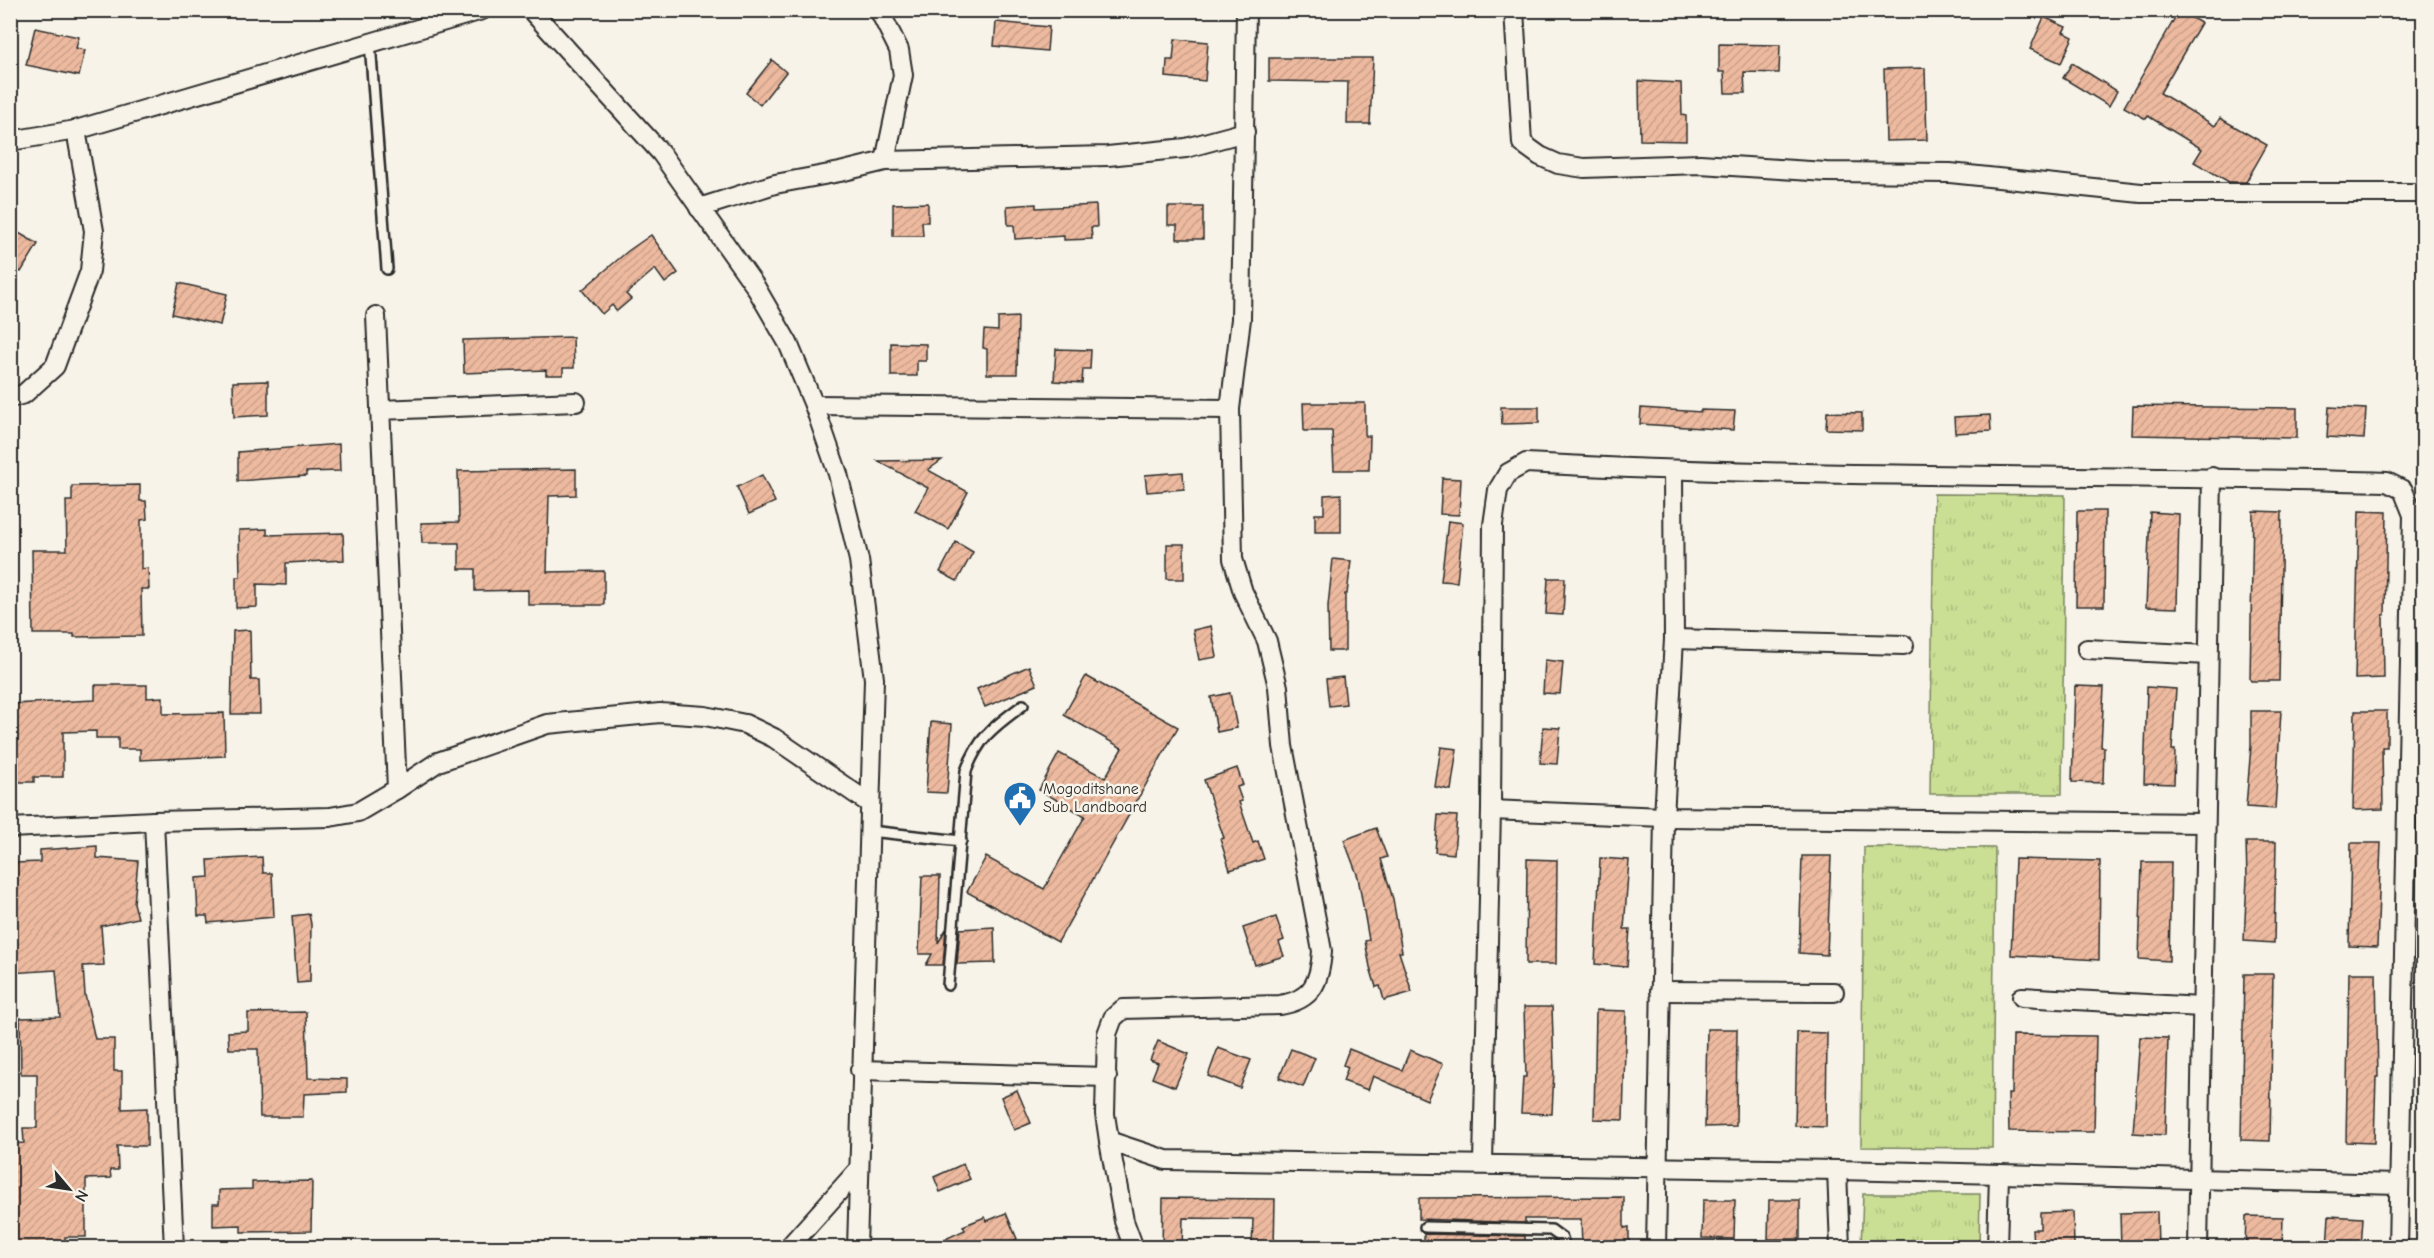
<svg xmlns="http://www.w3.org/2000/svg" width="2434" height="1258" viewBox="0 0 2434 1258" font-family="'Comic Neue',sans-serif">
<style>
.grass{fill:url(#grass-tufts);stroke:#7a8560;stroke-width:1.5}
.building{fill:url(#building-hatch);stroke:#2b2b2b;stroke-width:1.5}
.lines{fill:none;stroke-linecap:round;stroke-linejoin:round}
.service-casing{stroke:#2b2b2b;stroke-width:14}
.minor-casing{stroke:#2b2b2b;stroke-width:22}
.service{stroke:#f7f3e8;stroke-width:9}
.minor{stroke:#f7f3e8;stroke-width:18}
.labels{text-anchor:middle;dominant-baseline:central;stroke-width:5;stroke-linejoin:round;paint-order:stroke}
.poi-label{font-size:16px;fill:#2b2b2b;stroke:#f7f3e8;text-anchor:start}
</style>
<defs>
<pattern id="grass-tufts" width="24" height="20" patternUnits="userSpaceOnUse" patternTransform="scale(1.5)"><rect width="24" height="20" fill="#cadf94"/><path d="M3 7l-1-3M5 7V3M7 7l1-3M15 17l-1-3M17 17v-4M19 17l1-3" fill="none" stroke="#aec080"/></pattern>
<pattern id="building-hatch" width="6" height="6" patternUnits="userSpaceOnUse" patternTransform="scale(1.5)"><rect width="6" height="6" fill="#edba9f"/><path d="M-1 1l2-2M0 6l6-6M5 7l2-2" fill="none" stroke="#cba089"/></pattern>
</defs>
<rect width="100%" height="100%" fill="#f7f3e8"/>
<filter id="ink" filterUnits="userSpaceOnUse"><feTurbulence type="fractalNoise" baseFrequency=".0167" numOctaves="2"/><feDisplacementMap in="SourceGraphic" scale="12" xChannelSelector="R" yChannelSelector="G"/><feConvolveMatrix kernelMatrix="1 2 1 2 8 2 1 2 1" color-interpolation-filters="sRGB"/></filter>
<g filter="url(#ink)">
<!-- grass -->
<g class="grass">
<path d="M1934,494L2065,495L2062,794H1930Z"/>
<path d="M1864,847L1995,848L1992,1148L1861,1147Z"/>
<path d="M1863,1194H1980L1979,1247H1861Z"/>
</g>
<!-- building -->
<g class="building">
<path d="M2179,11L2201,23L2160,93L2215,126L2220,118L2267,145L2246,182H2229L2194,162L2202,149L2148,116L2146,119L2124,107Z"/>
<path d="M2044,17L2066,27L2063,32L2073,37L2061,63L2030,49Z"/>
<path d="M996,22L1049,27L1047,51L994,46Z"/>
<path d="M35,28L79,37L76,48L85,50L79,76L26,65Z"/>
<path d="M1175,39L1208,42L1205,81L1166,77L1167,60H1173Z"/>
<path d="M1719,44L1780,45L1779,73L1744,72L1745,93H1725L1724,72H1719Z"/>
<path d="M1269,58H1373L1370,124H1347L1348,82L1269,81Z"/>
<path d="M772,60L786,72L760,105L746,93Z"/>
<path d="M2072,63L2117,91L2109,106L2063,78Z"/>
<path d="M1925,68L1927,140L1886,141L1884,69Z"/>
<path d="M1639,81L1681,83L1682,115L1686,116V141L1640,140Z"/>
<path d="M928,203V222H922L923,236H893V204Z"/>
<path d="M1036,204V208L1096,205L1097,227H1091L1092,239L1064,240V236L1015,239L1014,225H1008L1007,206Z"/>
<path d="M1168,207H1203V239H1177V225H1168Z"/>
<path d="M10,228L38,244L21,272L10,265Z"/>
<path d="M651,235L678,273L665,283L655,269L626,294L631,299L617,311L612,305L602,314L582,290L628,251Z"/>
<path d="M179,283L227,294L220,325L172,314Z"/>
<path d="M1018,317L1017,374H987V349L983,348L984,330L998,331V318Z"/>
<path d="M573,337L574,368H563V375H546V370L464,373L463,340Z"/>
<path d="M891,343L926,344V361H917V376H891Z"/>
<path d="M1056,349L1091,350L1090,369H1083L1082,383L1054,381Z"/>
<path d="M268,381V415L234,417L233,382Z"/>
<path d="M1303,403H1365V436H1370L1369,470H1334L1332,431H1304Z"/>
<path d="M2133,406L2297,408V438L2132,435Z"/>
<path d="M1501,407H1539V423L1502,424Z"/>
<path d="M2329,407L2366,409L2364,439L2327,437Z"/>
<path d="M1641,408L1701,412V410L1735,411L1733,430L1640,424Z"/>
<path d="M1827,412L1862,413V430L1826,429Z"/>
<path d="M1990,415L1991,431L1955,433L1954,417Z"/>
<path d="M339,444L340,471L306,472V476L238,481V452Z"/>
<path d="M942,460L928,470L968,492L948,529L915,511L928,488L878,461Z"/>
<path d="M576,469V495L549,496L547,572L604,571V605H528V590L475,591V569H459V543H422L421,523L459,522L458,471Z"/>
<path d="M1183,472L1184,489L1147,492L1145,475Z"/>
<path d="M762,475L775,502L749,514L737,487Z"/>
<path d="M1442,478L1461,479L1459,515L1440,514Z"/>
<path d="M140,485V501H146L147,519L141,520V569L148,568L149,589H141L142,636L74,637V634H33L32,550H67L66,501H72V486Z"/>
<path d="M1341,494V532H1315V514H1324V495Z"/>
<path d="M2077,511H2105L2104,606H2076Z"/>
<path d="M2253,511L2282,512L2279,681H2251L2250,679Z"/>
<path d="M2359,511L2387,512L2385,615H2383L2384,678L2355,679Z"/>
<path d="M2150,512L2179,514L2177,608L2146,607Z"/>
<path d="M1448,521L1463,523L1457,582L1441,581Z"/>
<path d="M267,529V535L343,533L344,560L286,563V585L257,584V607L236,608V577H240L239,530Z"/>
<path d="M956,542L973,552L957,581L940,572Z"/>
<rect x="1167" y="544" width="17" height="35"/>
<path d="M1333,559L1351,561L1347,594H1345V651H1329L1328,606Z"/>
<path d="M1548,578H1565L1563,615L1546,614Z"/>
<path d="M1211,626L1217,657L1199,660L1193,630Z"/>
<path d="M250,630L251,680H259L260,714H231L233,631Z"/>
<path d="M1545,660L1563,662L1560,694L1543,693Z"/>
<path d="M1029,666L1037,685L985,707L977,689Z"/>
<path d="M1086,676L1178,727L1058,942L967,892L986,857L1044,889L1085,816L1039,790L1059,753L1105,778L1122,748L1064,715Z"/>
<path d="M1343,677L1346,704L1329,706L1326,679Z"/>
<path d="M95,685H147V698L163,697V714L224,713L225,756L140,760V749H118V738H96V731L63,732V777H34V782H10V704L95,700Z"/>
<path d="M2075,686L2104,687L2101,747H2104L2103,783L2072,782Z"/>
<path d="M2147,687L2176,689L2172,750H2175L2174,784L2144,783Z"/>
<path d="M1230,693L1237,728L1217,732L1211,697Z"/>
<path d="M2251,711H2281L2275,809L2246,807L2251,746Z"/>
<path d="M2355,711H2387V747H2382L2383,809L2353,810Z"/>
<path d="M931,722L952,724L947,793L926,792Z"/>
<path d="M1543,727L1560,728L1557,764L1540,763Z"/>
<path d="M1441,747L1457,749L1451,790L1435,787Z"/>
<path d="M1237,768L1243,785L1237,787L1242,801L1239,802L1253,843L1258,841L1264,859L1230,870L1220,839L1224,838L1204,780Z"/>
<path d="M1438,815L1457,816L1454,854L1435,852Z"/>
<path d="M1376,828L1387,857L1381,859L1393,899L1402,952H1399L1412,992L1384,1000L1380,986L1376,987L1370,967L1365,941L1369,940L1358,877L1344,840Z"/>
<path d="M2246,842H2276L2274,943L2244,941L2247,878Z"/>
<path d="M2351,843H2381L2377,947L2349,946Z"/>
<path d="M97,846V858L138,861L134,903L138,918L101,926L104,965L83,966L85,995L95,1039H114V1071H122V1109L147,1108V1146H117L118,1170H110L111,1178L86,1179V1237H65V1243L10,1245V1144L24,1143L23,1128H37V1074H21L20,1018L60,1017L56,970L10,973V913H15V863L40,862V850Z"/>
<path d="M1802,856H1831L1827,955L1799,953Z"/>
<path d="M262,857L263,873H272L274,917L208,923L207,916H198L196,878L209,877L208,860Z"/>
<path d="M1600,858L1629,860L1624,929H1630L1627,967L1595,964Z"/>
<path d="M1527,859L1557,860L1556,964H1526Z"/>
<path d="M2015,859L2100,861L2099,960L2011,955Z"/>
<path d="M2142,862H2171L2169,961L2139,959Z"/>
<path d="M922,876H940L938,943L946,929L943,965H926L932,954H919Z"/>
<path d="M309,914L311,924L310,982L297,983L292,916Z"/>
<path d="M1276,917L1284,940L1279,942L1284,956L1255,965L1243,928Z"/>
<path d="M994,927L995,963L957,964L960,929Z"/>
<path d="M2349,973H2376L2378,1077H2376L2374,1143L2346,1142Z"/>
<path d="M2244,974H2273L2270,1141L2241,1140Z"/>
<path d="M1524,1007H1552L1554,1069L1552,1114L1521,1113L1523,1077H1526Z"/>
<path d="M1596,1010L1626,1011L1623,1120L1594,1119Z"/>
<path d="M306,1012L308,1078L347,1079V1092L304,1094L303,1117H260L258,1049H229L228,1032L248,1031V1013Z"/>
<path d="M1707,1029H1737L1736,1126L1705,1127Z"/>
<path d="M1797,1032L1827,1033L1826,1127L1795,1126Z"/>
<path d="M2013,1035L2096,1036L2094,1132L2009,1131L2008,1094H2012Z"/>
<path d="M2140,1037L2168,1038L2165,1135L2133,1133Z"/>
<path d="M1158,1041L1189,1054L1175,1087L1152,1078L1158,1063L1150,1060Z"/>
<path d="M1218,1048L1251,1060L1240,1088L1208,1076Z"/>
<path d="M1291,1049L1315,1058L1303,1087L1279,1078Z"/>
<path d="M1349,1049L1402,1070L1410,1050L1443,1064L1427,1100L1373,1076L1368,1090L1343,1081L1348,1067L1343,1065Z"/>
<path d="M1017,1090L1031,1123L1014,1130L1001,1097Z"/>
<path d="M963,1164L970,1179L940,1192L934,1177Z"/>
<path d="M312,1181L311,1231L241,1232V1225L213,1226V1204H219V1190L252,1189V1182Z"/>
<path d="M1624,1197V1228L1629,1227V1248H1582L1581,1219H1525V1223L1419,1219V1198Z"/>
<path d="M1163,1198L1275,1199L1274,1248H1252L1253,1219L1183,1218L1182,1248H1162Z"/>
<path d="M1703,1200H1735L1734,1239L1702,1238Z"/>
<path d="M1769,1200H1800V1239H1768Z"/>
<path d="M2073,1212L2074,1246L2033,1247L2032,1229H2040V1213Z"/>
<path d="M2157,1212L2158,1246L2121,1248L2120,1213Z"/>
<path d="M1006,1213L1017,1239L998,1248H926L965,1230L963,1226L985,1217L987,1221Z"/>
<path d="M2246,1216L2283,1217L2282,1248H2245Z"/>
<path d="M2329,1216L2363,1218L2361,1248H2327Z"/>
<path d="M1424,1234L1525,1236V1248H1424Z"/>
</g>
<g class="lines">
<!-- service casing -->
<g class="service-casing">
<g id="service">
<path d="M370,42L387,269"/>
<path d="M870,831L961,841"/>
<path d="M948,985L966,771C980,735 994,727 1023,705"/>
<path d="M1425,1227L1551,1230L1562,1238L1565,1248"/>
</g>
</g>
<!-- minor casing -->
<g class="minor-casing">
<g id="minor">
<path d="M531,10L661,153L755,286L788,343L814,405L838,474L859,560L874,679L857,1248"/>
<path d="M879,10L899,50L903,75L885,161"/>
<path d="M1246,10L1241,319L1230,409L1233,559L1243,592L1267,641L1278,687L1283,746L1322,951C1320,981 1313,1000 1280,1005L1123,1009L1113,1018L1107,1034L1105,1114L1109,1141L1166,1160L1837,1170L2399,1184"/>
<path d="M1514,10L1522,143L1540,156L1558,164L1584,168L1700,164L1826,172L1950,173L2141,193H2424"/>
<path d="M10,141L76,130L482,10"/>
<path d="M699,208L775,184L840,172L885,161L1108,156L1186,148L1245,132"/>
<path d="M10,398L24,394L55,366L90,271L94,231L76,130"/>
<path d="M814,405L1230,409"/>
<path d="M380,410L576,402"/>
<path d="M1674,639L1904,645"/>
<path d="M2087,649L2208,655"/>
<path d="M397,789L438,762L547,724L660,713L705,716L745,724L774,738L869,803"/>
<path d="M1491,810L1664,817L2204,823"/>
<path d="M154,821L174,1248"/>
<path d="M10,828L154,821L330,817L358,812L397,789L376,316"/>
<path d="M1660,991L1834,992"/>
<path d="M2022,997L2201,1007"/>
<path d="M860,1070L1107,1077"/>
<path d="M1109,1141L1124,1221L1134,1248"/>
<path d="M1483,1163L1491,810L1493,525L1498,490L1508,473L1526,463C1813,479 2100,474 2387,482L2403,490L2413,515L2398,1248"/>
<path d="M1837,1170L1840,1248"/>
<path d="M788,1248L858,1170"/>
<path d="M1656,1248L1664,817L1674,639L1673,471"/>
<path d="M1997,1248L1999,1174"/>
<path d="M2198,1248L2212,477"/>
</g>
</g>
<!-- service -->
<use href="#service" class="service"/>
<!-- minor -->
<use href="#minor" class="minor"/>
</g>
</g>
<!-- icons -->
<defs>
<g id="civic-pin" transform="scale(1.725)"><path d="M0 17L-7.5 6A9.5 9.5 0 1 1 7.5 6Z" fill="#1f6fb2" stroke="#f7f3e8"/><path d="M-.6-6.5H3V-4.5H.6V-3L4-1V1h2V6H-6V1h2V-1L-.6-3ZM-1.2 2.5V6h2.4V2.5Z" fill="#fff"/></g>
</defs>
<g fill-rule="evenodd">
<use href="#civic-pin" x="1020" y="798"/>
</g>
<g class="labels">
<!-- poi labels -->
<g class="poi-label">
<text x="1043" y="789">Mogoditshane<tspan x="1043" dy="18">Sub Landboard</tspan></text>
</g>
</g>
<!-- margin -->
<rect width="2434" height="1258" fill="none" stroke="#f7f3e8" stroke-width="36"/>
<rect x="18" y="18" width="2398" height="1222" fill="none" stroke="#2b2b2b" stroke-width="2" filter="url(#ink)"/>
<!-- north arrow -->
<g transform="translate(69 1189) rotate(119)" stroke="#f7f3e8" stroke-width="4.5" paint-order="stroke">
<path d="M0-4.5L10 22L0 15L-10 22Z" fill="#2b2b2b"/>
<text y="-9" font-size="16" font-weight="bold" text-anchor="middle" fill="#2b2b2b">N</text>
</g>
</svg>
